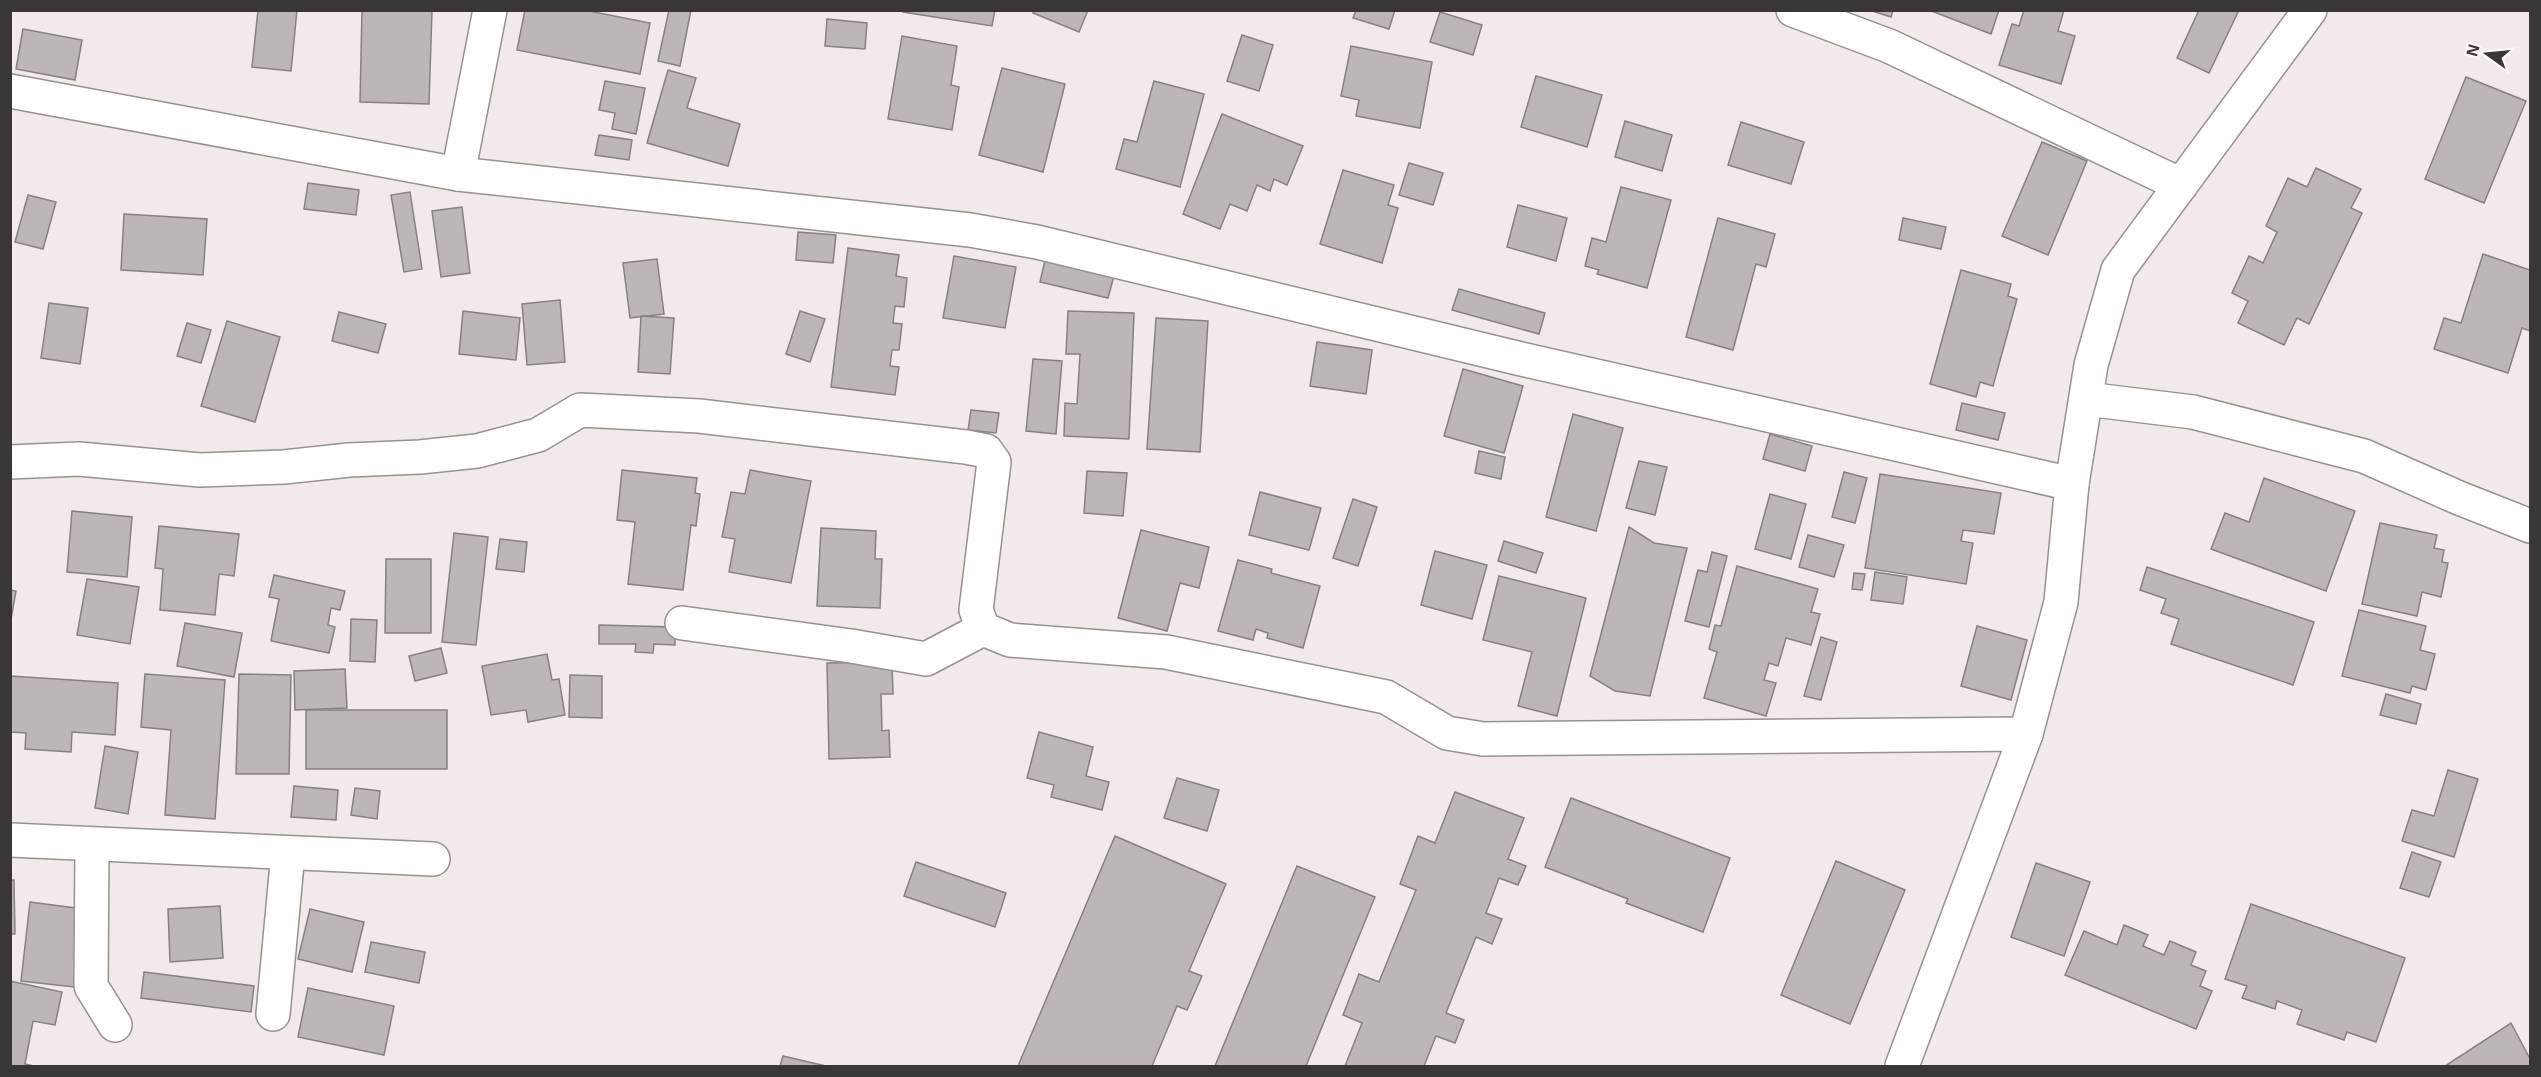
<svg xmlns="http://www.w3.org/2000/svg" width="2541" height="1077" viewBox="0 0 2541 1077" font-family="Helvetica,sans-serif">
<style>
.building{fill:#bdb6b6;stroke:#878180;stroke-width:1.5}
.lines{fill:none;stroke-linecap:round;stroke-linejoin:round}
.minor-casing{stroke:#989191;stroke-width:36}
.minor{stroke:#fff;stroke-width:33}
</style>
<rect width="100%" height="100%" fill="#f1eae9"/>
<!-- building -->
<g class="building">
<path d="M258,10H297L291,71L252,67Z"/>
<path d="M362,10H432L429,104L360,102Z"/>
<path d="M525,10H584L650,23L640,74L517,50Z"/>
<path d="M669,10H691L680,66L658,61Z"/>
<path d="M903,10H995L992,26L903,12Z"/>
<path d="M1033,10H1088L1079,32L1033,13Z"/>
<path d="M1356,10H1395L1389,29L1353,18Z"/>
<path d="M1869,10H1893L1891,17Z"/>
<path d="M1929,10H1999L1991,34Z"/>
<path d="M2024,10H2064L2058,31L2075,36L2061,84L1999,65L2012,24L2019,26Z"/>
<path d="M2199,10H2239L2209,73L2177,58Z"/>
<path d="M1440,12L1482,25L1473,55L1430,42Z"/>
<path d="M827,19L867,23L865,49L825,46Z"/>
<path d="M23,29L82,40L75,80L16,69Z"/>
<path d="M1242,35L1273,45L1259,91L1227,81Z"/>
<path d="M902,36L957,46L951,85L959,87L952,130L888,119Z"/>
<path d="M1351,46L1432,62L1420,128L1356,116L1359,100L1341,96Z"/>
<path d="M1002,68L1065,84L1043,172L979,155Z"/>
<path d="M668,70L696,78L687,108L740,124L728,166L647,143Z"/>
<path d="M1536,76L1602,95L1587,147L1521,127Z"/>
<path d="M2466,77L2526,101L2484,203L2425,179Z"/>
<path d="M605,81L645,88L636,134L612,129L615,113L599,110Z"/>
<path d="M1154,81L1204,94L1180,187L1116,169L1124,139L1137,142Z"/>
<path d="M1222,114L1303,146L1287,185L1274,179L1270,191L1257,185L1247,211L1230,204L1220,229L1183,214Z"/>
<path d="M1625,121L1672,135L1662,171L1615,157Z"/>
<path d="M1741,122L1804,142L1791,184L1728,165Z"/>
<path d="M599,135L632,140L629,160L595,155Z"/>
<path d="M2042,142L2087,161L2048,255L2002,236Z"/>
<path d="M1409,163L1443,173L1433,205L1399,195Z"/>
<path d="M2316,168L2361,189L2351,208L2362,213L2309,324L2297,318L2284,345L2238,323L2248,301L2232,293L2249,256L2263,263L2277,232L2266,226L2288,178L2307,187Z"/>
<path d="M1343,170L1394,185L1388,205L1398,208L1382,263L1320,244Z"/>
<path d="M308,183L359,190L356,215L304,209Z"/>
<path d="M1621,187L1671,200L1647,288L1597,274L1599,270L1585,266L1592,238L1606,242Z"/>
<path d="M410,192L422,269L404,272L391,195Z"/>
<path d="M28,195L56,202L43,249L15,242Z"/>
<path d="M1518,205L1567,218L1556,261L1507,247Z"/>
<path d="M462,207L470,273L441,277L432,211Z"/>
<path d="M124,214L207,219L203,275L121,270Z"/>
<path d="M1718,218L1775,234L1766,267L1756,264L1733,350L1686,337Z"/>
<path d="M1903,218L1946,227L1941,249L1899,240Z"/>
<path d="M798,232L836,235L833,263L796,260Z"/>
<path d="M848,248L899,255L896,276L907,278L904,307L895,306L893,323L902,324L899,350H892L890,366L899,367L895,395L831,387Z"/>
<path d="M2483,254L2530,270V331L2522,328L2508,373L2434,349L2444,318L2461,323Z"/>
<path d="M954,256L1016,267L1005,328L943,318Z"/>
<path d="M1046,256L1115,272L1108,298L1040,282Z"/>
<path d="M657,259L664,314L630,318L623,263Z"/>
<path d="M1961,270L2011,284L2008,296L2017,299L1993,386L1980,382L1976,397L1930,384Z"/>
<path d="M1459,289L1545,313L1539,334L1452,310Z"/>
<path d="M560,300L565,362L527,365L522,304Z"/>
<path d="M49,303L88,308L80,364L41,358Z"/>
<path d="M463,311L520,318L516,360L459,354Z"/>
<path d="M800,311L825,319L810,362L786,354Z"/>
<path d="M1068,311L1134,313L1129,439L1064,436L1065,403L1077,404L1080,354H1066Z"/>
<path d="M339,312L386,324L378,353L332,341Z"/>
<path d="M641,316L674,318L670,374L638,372Z"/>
<path d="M1156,318L1208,321L1200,452L1147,449Z"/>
<path d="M227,321L280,337L255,422L201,406Z"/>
<path d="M187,323L211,330L201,363L177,356Z"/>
<path d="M1317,342L1372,350L1366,394L1310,386Z"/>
<path d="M1033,359L1062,361L1056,434L1026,431Z"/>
<path d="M1463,369L1523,386L1504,453L1444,436Z"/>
<path d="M1962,403L2005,413L1998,440L1956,430Z"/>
<path d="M971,410L999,413L996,433L968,430Z"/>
<path d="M1573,414L1623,428L1596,531L1546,517Z"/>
<path d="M1770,434L1812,446L1805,471L1763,459Z"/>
<path d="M1479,451L1505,457L1501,479L1475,473Z"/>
<path d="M1639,461L1667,467L1655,515L1626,508Z"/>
<path d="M622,470L697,478L695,493L700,494L696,526L691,525L683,590L628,584L635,522L617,520Z"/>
<path d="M750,470L811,481L791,583L729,572L735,539L722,537L731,492L745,494Z"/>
<path d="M1087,471L1127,473L1123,516L1084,513Z"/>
<path d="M1844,472L1867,478L1855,523L1832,517Z"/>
<path d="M1880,474L2001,493L1994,534L1963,530L1961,541L1973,543L1966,584L1865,568Z"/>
<path d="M2264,478L2355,511L2326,591L2211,549L2225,513L2249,522Z"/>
<path d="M1260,492L1321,508L1309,550L1249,535Z"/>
<path d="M1770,494L1806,504L1791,559L1755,549Z"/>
<path d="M1353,499L1377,507L1358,566L1333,558Z"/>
<path d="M72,511L132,517L127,577L67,572Z"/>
<path d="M2380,523L2437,535L2434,548L2444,550L2442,562L2448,563L2441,597L2422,592L2417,616L2362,604Z"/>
<path d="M159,526L239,534L234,576L219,574L215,615L160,610L163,569L155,568Z"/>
<path d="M1629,527L1654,543L1687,548L1650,696L1615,691L1590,676Z"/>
<path d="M821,528L876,531L875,559H882L880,608L817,606Z"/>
<path d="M1141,530L1209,547L1199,588L1180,583L1167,631L1118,618Z"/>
<path d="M454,533L488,537L476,645L442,642Z"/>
<path d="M1808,535L1844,545L1834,577L1799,567Z"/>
<path d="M500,539L527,542L524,572L496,569Z"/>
<path d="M1504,541L1543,553L1536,573L1498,561Z"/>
<path d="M1435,551L1487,565L1472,619L1421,605Z"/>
<path d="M1712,552L1727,556L1709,627L1685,621L1698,570L1707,572Z"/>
<path d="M386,559H431V633H385Z"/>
<path d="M1238,560L1272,569L1271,573L1320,586L1303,648L1267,638L1268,633L1256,629L1253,640L1218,631Z"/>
<path d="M1737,566L1818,589L1811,612L1820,614L1811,645L1786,638L1778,666L1769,663L1764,680L1776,683L1766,716L1704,698L1717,652L1709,649L1715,625L1721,626Z"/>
<path d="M2147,567L2314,622L2293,685L2171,644L2179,619L2161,613L2166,599L2140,590Z"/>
<path d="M1875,572L1907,577L1903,604L1871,600Z"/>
<path d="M1854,573L1865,574L1862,590L1852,589Z"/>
<path d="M274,575L345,591L340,610L331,608L328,625L335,627L329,653L271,641L279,599L269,597Z"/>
<path d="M1499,576L1586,598L1557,716L1518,706L1532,652L1483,640Z"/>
<path d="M87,579L139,587L130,644L77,635Z"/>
<path d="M10,590L16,591L10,625Z"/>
<path d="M2359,610L2426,626L2420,650L2435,654L2426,690L2412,686L2410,693L2342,676Z"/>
<path d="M351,619L377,620L375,662L350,661Z"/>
<path d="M185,623L242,633L234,677L177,666Z"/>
<path d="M599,625L675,627V645L654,644L653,653L635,652L636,644H599Z"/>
<path d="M1977,626L2027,640L2011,700L1961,686Z"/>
<path d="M1821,637L1837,642L1821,700L1804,696Z"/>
<path d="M441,648L447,673L415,681L409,656Z"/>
<path d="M547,654L552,680L559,679L565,715L528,722L526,710L491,715L482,666Z"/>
<path d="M892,662L893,694H881L882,731L889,730L890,757L829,759L827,663Z"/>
<path d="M345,669L347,708L295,710L294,671Z"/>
<path d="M145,674L225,680L215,819L165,815L171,730L141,727Z"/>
<path d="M239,674L291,675L289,774H236Z"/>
<path d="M570,675L602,676V718L569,717Z"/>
<path d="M10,676L118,683L115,735L72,732L71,752L25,749L26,733L10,732Z"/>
<path d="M2386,694L2421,704L2416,724L2380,715Z"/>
<rect x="306" y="710" width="141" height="59"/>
<path d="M1039,732L1093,747L1086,776L1109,782L1102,810L1051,797L1054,785L1027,778Z"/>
<path d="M105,746L138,752L128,814L95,808Z"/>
<path d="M2448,770L2478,779L2454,857L2402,841L2412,810L2434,816Z"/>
<path d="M1177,778L1219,790L1207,831L1164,818Z"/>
<path d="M294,786L338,790L336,820L291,817Z"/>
<path d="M355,788L380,791L377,819L351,815Z"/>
<path d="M1455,792L1524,818L1508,859L1526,866L1518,885L1499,878L1486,913L1502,919L1492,944L1476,937L1446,1013L1464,1020L1455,1043L1436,1036L1424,1066H1345L1362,1023L1343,1015L1359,974L1379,982L1416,890L1400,884L1418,836L1435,843Z"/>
<path d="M1571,798L1730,858L1703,932L1626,903L1628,899L1545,867Z"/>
<path d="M1115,836L1226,884L1189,971L1202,976L1187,1010L1177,1006L1152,1066H1018Z"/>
<path d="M2412,852L2441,862L2429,897L2400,888Z"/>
<path d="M1836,861L1905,890L1850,1024L1781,995Z"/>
<path d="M916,862L1006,893L995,927L904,896Z"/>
<path d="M2036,863L2090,882L2064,956L2011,937Z"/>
<path d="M1297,866L1375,897L1306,1066H1215Z"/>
<path d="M10,880H14L15,934H10Z"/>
<path d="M30,902L83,909L74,987L21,981Z"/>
<path d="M2251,904L2405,958L2376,1042L2347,1032L2344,1040L2297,1024L2302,1010L2277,1001L2275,1009L2242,998L2247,986L2225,979Z"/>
<path d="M220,906L223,958L170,962L168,909Z"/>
<path d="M310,909L364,922L352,972L298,959Z"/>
<path d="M2124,925L2148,935L2143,946L2164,955L2170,941L2196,952L2191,965L2206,971L2200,986L2212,991L2196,1029L2065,975L2084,931L2117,945Z"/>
<path d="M371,942L425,952L419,983L365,972Z"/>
<path d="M144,972L254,986L251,1012L141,998Z"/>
<path d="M10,981L62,992L55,1025L33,1021L25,1064L34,1066H10Z"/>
<path d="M308,988L394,1006L384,1055L298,1037Z"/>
<path d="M2511,1023L2530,1059V1066H2445Z"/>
<path d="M783,1056L826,1066H780Z"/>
</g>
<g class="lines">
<!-- minor casing -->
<g class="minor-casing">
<g id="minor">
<path d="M1793,10L1889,46L2181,185"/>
<path d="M10,91L458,174L970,230L1037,242L1517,358L2072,484"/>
<path d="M458,174L490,10"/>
<path d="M2086,399L2193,412L2364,456L2459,498L2530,526"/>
<path d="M10,462L79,459L200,470L284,467L349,460L420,457L477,451L538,435L580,410L699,416L966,447L986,451L994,462L976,610L983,629L1010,640L1166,652L1386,697L1447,733L1483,739L2026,734"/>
<path d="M682,623L851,646L926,659L983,629"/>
<path d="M10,840L433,859"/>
<path d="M92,846L91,986L115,1025"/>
<path d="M273,1014L288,853"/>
<path d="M1902,1066L2026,734L2061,602L2072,484L2091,365L2118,270L2310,10"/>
</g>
</g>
<!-- minor -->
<use href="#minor" class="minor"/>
</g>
<!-- border -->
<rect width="2541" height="1077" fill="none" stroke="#393636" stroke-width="24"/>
<!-- north arrow -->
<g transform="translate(2487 54) rotate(285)" stroke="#fff7f7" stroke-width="4.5" paint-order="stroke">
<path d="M0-4.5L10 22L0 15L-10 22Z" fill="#393636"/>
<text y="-9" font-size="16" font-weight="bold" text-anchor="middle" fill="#393636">N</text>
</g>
</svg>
